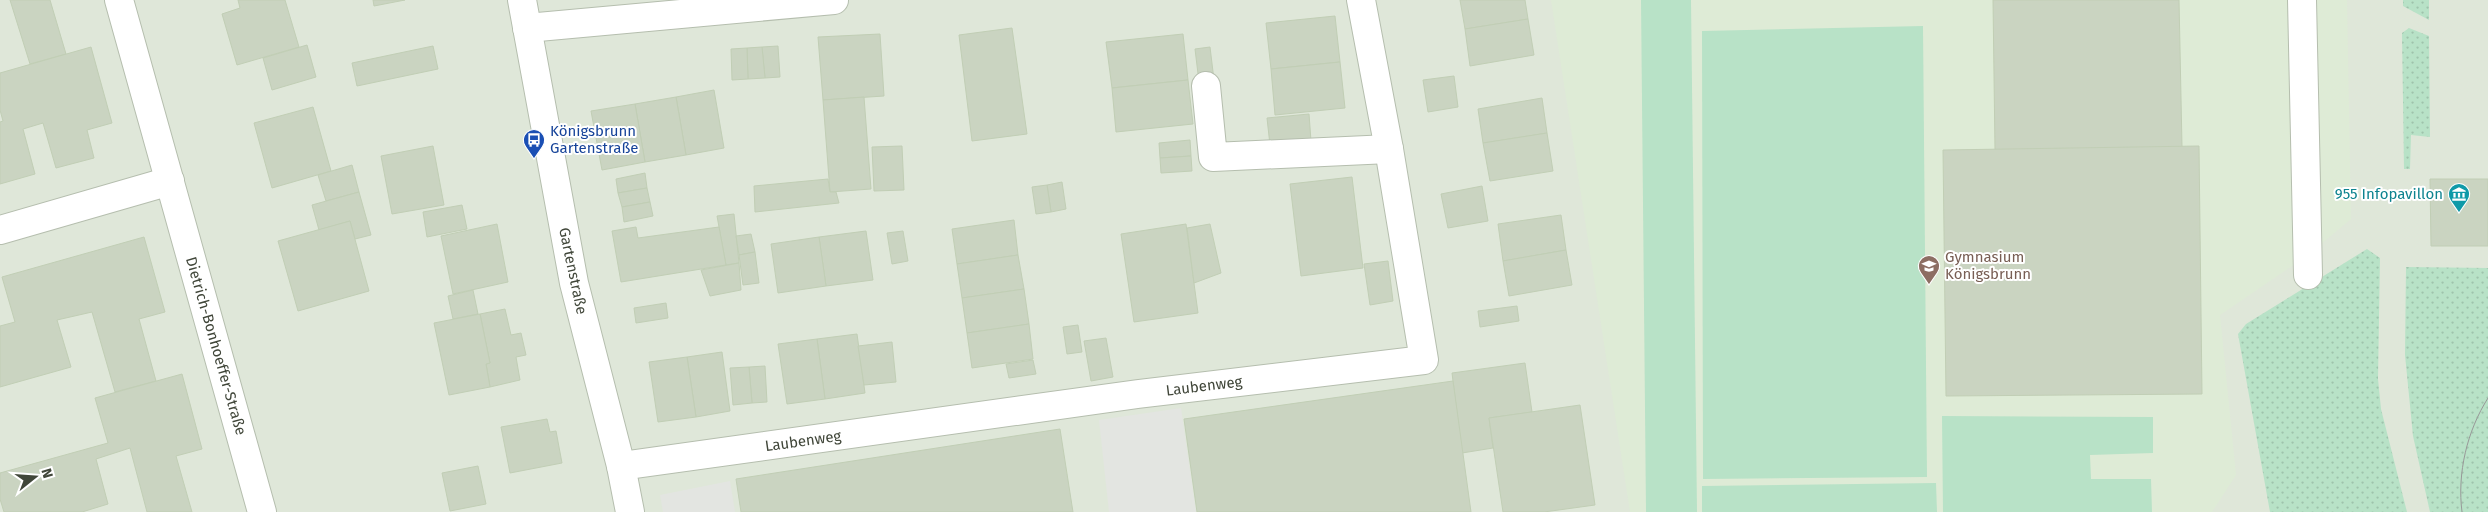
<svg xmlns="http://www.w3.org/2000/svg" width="2488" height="512" viewBox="0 0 2488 512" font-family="'Fira Sans',sans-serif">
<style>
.residential{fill:#dfe7d9}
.education{fill:#deebd6}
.green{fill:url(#green-dots)}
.pitch{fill:#b8e2c7}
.parking{fill:#e3e5e1}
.building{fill:#cad4c1;stroke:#c1ceb5}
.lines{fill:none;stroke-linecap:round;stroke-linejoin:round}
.minor-casing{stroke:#b5beae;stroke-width:30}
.minor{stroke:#fff;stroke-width:28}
.tram{stroke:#989898;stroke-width:1}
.labels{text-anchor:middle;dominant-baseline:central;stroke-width:4;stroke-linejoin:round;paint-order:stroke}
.transit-label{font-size:15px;fill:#164399;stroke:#fff;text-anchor:start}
.culture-label{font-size:15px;fill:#0d838f;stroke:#fff;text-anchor:end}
.education-label{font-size:15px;fill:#785e54;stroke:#fff;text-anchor:start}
.street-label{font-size:15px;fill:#404639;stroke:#fff}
</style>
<defs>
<pattern id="green-dots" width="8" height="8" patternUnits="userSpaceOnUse" patternTransform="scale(1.25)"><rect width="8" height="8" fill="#b8e2c7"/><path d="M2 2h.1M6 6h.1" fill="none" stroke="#9fc3ac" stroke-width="1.8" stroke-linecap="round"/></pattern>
</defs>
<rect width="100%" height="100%" fill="#eef3ea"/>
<!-- residential -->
<rect class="residential" x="0" y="0" width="2488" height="512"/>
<!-- education -->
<path class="education" d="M1551,0H2347L2351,219L2308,255L2220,315L2236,475L2212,512H1630Z"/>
<!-- green -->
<g class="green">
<path d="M2403,0H2429V20L2403,6Z"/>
<path d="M2409,28L2429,36L2430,137L2411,135L2410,169H2404L2402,33Z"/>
<path d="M2367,249L2380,258L2378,379L2381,409L2407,512H2270L2238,334L2246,324Z"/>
<path d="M2406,267L2488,268V512H2430L2413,436L2405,355Z"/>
</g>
<!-- pitch -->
<g class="pitch">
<path d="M1641,0H1691L1697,512H1646Z"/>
<path d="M1923,26L1927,477L1703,479L1702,31Z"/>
<path d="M1942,416L2153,417V453L2090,455L2091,479H2151L2152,512H1943Z"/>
<path d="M1936,483L1937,512H1702V486Z"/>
</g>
<!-- parking -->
<g class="parking">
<path d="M1181,408L1196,512H1109L1099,420Z"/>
<path d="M730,481L735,512H663L660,495Z"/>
</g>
<!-- building -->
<g class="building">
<path d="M10,0H50L66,54L30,64Z"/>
<path d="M238,0H285L299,47L237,65L222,14L240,8Z"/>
<path d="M373,0H405L374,6Z"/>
<path d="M1460,0H1525L1528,19L1465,29Z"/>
<path d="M1993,0H2179L2182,147L1995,150Z"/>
<path d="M1335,16L1340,62L1271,69L1266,23Z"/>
<path d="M1528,19L1534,55L1470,66L1465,29Z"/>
<path d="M1012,28L1027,134L972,141L959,35Z"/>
<path d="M880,34L884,96L823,100L818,37Z"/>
<path d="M1183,34L1188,80L1112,88L1106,42Z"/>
<path d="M307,45L316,77L272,90L263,58Z"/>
<path d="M433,46L438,69L357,86L352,63Z"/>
<path d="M778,46L780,77L765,78L762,47Z"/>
<path d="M91,47L112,123L87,130L94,158L56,168L43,123L23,129L35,174L0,184V122L3,121L0,110V73Z"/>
<path d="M762,47L765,78L748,79L747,48Z"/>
<path d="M1210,47L1214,80L1199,82L1195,49Z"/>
<path d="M747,48L748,79L732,80L731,49Z"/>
<path d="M1340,62L1345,108L1275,115L1271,69Z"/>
<path d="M1454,76L1458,107L1428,112L1423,80Z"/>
<path d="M1188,80L1193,124L1116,132L1112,88Z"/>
<path d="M714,90L724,148L686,155L676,97Z"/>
<path d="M676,97L686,155L645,162L635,104Z"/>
<path d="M864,97L871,189L830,192L823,100Z"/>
<path d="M1542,98L1547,133L1483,143L1478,109Z"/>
<path d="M635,104L645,162L602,170L591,111Z"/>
<path d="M313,107L331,171L272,188L254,123Z"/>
<path d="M1309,114L1311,141L1270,145L1267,118Z"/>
<path d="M1547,133L1553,171L1490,181L1483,143Z"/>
<path d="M1190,140L1191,156L1160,158L1159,143Z"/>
<path d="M433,146L444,205L392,214L381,156Z"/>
<path d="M902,146L904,190L874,191L872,147Z"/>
<path d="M2199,146L2202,394L1946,396L1943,150Z"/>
<path d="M1191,156L1192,171L1161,173L1160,158Z"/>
<path d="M352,165L359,192L326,201L318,175Z"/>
<path d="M645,173L647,188L618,193L616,179Z"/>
<path d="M1352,177L1363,268L1301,276L1290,184Z"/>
<path d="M828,179L830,192H836L839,203L755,212L754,186Z"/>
<path d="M2430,179H2488V246H2431Z"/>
<path d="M1062,182L1066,209L1051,212L1047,185Z"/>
<path d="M1047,185L1051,212L1036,214L1032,187Z"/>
<path d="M1482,186L1488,221L1448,228L1441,194Z"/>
<path d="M647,188L650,202L622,207L618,193Z"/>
<path d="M359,192L371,235L355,239L350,221L319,230L312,205Z"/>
<path d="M650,202L653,216L624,222L622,207Z"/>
<path d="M462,205L467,229L427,237L423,212Z"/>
<path d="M734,214L739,263L726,265L717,216Z"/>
<path d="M1561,215L1566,250L1503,261L1498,224Z"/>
<path d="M1014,220L1018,255L957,264L952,229Z"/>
<path d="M350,221L369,291L298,311L278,241Z"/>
<path d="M497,224L508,282L453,294L441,236Z"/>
<path d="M1186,224L1198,313L1134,322L1121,234Z"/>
<path d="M1210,224L1221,273L1194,283L1187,228Z"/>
<path d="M636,227L638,238L719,227L726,265L621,282L612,231Z"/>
<path d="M866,231L873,280L826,286L819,237Z"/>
<path d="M903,231L908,261L892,264L887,233Z"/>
<path d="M751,234L755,252L739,255L736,236Z"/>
<path d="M144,237L165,312L139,319L156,381L115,392L92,312L57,320L71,367L0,387V326L15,322L2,277Z"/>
<path d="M819,237L826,286L778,293L771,244Z"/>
<path d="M1566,250L1572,285L1509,296L1503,261Z"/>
<path d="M755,252L759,283L743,285L739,255Z"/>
<path d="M1018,255L1024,289L962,298L957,264Z"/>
<path d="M1388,261L1393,301L1370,305L1364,264Z"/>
<path d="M739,263L741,290L710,296L701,270Z"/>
<path d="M1024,289L1029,324L967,333L962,298Z"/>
<path d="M473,290L478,314L453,319L448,296Z"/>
<path d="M666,303L668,318L636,323L634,308Z"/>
<path d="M1517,306L1519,321L1480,327L1478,311Z"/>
<path d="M505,309L511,335L521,333L526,355L516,357L520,380L490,387L486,364L490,363L480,314Z"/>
<path d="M480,314L490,363L486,364L490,387L449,395L434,323Z"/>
<path d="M1029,324L1033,359L972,368L967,333Z"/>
<path d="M1078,325L1082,352L1067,354L1063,327Z"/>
<path d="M857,334L865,393L825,399L817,339Z"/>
<path d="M1106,338L1113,377L1091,381L1084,341Z"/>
<path d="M817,339L825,399L787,404L778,344Z"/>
<path d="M892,342L896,382L864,385L858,346Z"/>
<path d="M722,352L730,411L696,417L687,357Z"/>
<path d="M687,357L696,417L658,422L649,362Z"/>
<path d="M1033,360L1036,374L1009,378L1006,364Z"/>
<path d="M1525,363L1532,412L1489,418L1493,448L1462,453L1452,373Z"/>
<path d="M765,366L767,402L752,403L749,367Z"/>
<path d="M749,367L752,403L733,405L730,368Z"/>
<path d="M182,374L202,449L176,456L192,512H147L130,448L96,459L108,504L82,512H4L0,499V473L108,443L95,398Z"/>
<path d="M1453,381L1471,512H1197L1184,419Z"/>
<path d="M1580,405L1595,505L1544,512H1503L1489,418Z"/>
<path d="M547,419L550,432L556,431L562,463L510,473L501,427Z"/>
<path d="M1060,429L1073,512H741L736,479Z"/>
<path d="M478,466L486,504L450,511L442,473Z"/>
</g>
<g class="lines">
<!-- minor casing -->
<g class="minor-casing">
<g id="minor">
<path d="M119,0L262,512"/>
<path d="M522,0L574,283L621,466L630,512"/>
<path d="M2302,0L2308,275"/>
<path d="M527,28L834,0"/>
<path d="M1206,86L1213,157L1389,149"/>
<path d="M0,230L170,181"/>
<path d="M621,466L1138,394L1424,360L1389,149L1361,0"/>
</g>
</g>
<!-- minor -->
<use href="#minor" class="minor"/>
<!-- tram -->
<path class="tram" d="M2462,512C2457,473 2467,431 2488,398"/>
</g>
<!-- icons -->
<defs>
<g id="bus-pin" transform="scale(1.125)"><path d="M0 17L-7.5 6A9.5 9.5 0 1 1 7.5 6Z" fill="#1a4fb4" stroke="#fff"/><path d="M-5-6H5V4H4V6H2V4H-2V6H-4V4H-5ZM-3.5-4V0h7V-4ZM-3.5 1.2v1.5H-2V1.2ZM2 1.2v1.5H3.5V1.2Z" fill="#fff"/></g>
<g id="museum-pin" transform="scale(1.125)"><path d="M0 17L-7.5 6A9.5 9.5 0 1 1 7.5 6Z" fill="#0f9aa8" stroke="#fff"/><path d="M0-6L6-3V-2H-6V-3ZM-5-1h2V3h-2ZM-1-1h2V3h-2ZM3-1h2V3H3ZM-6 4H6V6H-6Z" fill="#fff"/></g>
<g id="school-pin" transform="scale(1.125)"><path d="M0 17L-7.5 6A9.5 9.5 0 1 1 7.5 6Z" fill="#8d6e63" stroke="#fff"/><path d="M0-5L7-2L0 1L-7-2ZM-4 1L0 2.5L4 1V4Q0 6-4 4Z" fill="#fff"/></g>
</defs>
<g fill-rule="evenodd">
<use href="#bus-pin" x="534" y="140"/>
<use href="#museum-pin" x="2459" y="194"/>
<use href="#school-pin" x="1929" y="266"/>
</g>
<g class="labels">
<!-- transit labels -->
<g class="transit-label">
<text x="550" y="131">Königsbrunn<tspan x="550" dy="17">Gartenstraße</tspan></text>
</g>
<!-- culture labels -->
<g class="culture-label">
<text x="2443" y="194">955 Infopavillon</text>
</g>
<!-- education labels -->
<g class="education-label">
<text x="1945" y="257">Gymnasium<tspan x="1945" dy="17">Königsbrunn</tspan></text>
</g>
<!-- street labels -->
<g class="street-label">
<text transform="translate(573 271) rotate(78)">Gartenstraße</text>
<text transform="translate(216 346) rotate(74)">Dietrich-Bonhoeffer-Straße</text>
<text transform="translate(1204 386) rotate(-7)">Laubenweg</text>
<text transform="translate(803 441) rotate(-8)">Laubenweg</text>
</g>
</g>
<!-- north arrow -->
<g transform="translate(35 477) rotate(73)" stroke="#ffffff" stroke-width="4" paint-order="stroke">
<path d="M0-4L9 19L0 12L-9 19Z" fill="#404639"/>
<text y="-8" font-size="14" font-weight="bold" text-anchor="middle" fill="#404639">N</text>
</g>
</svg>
